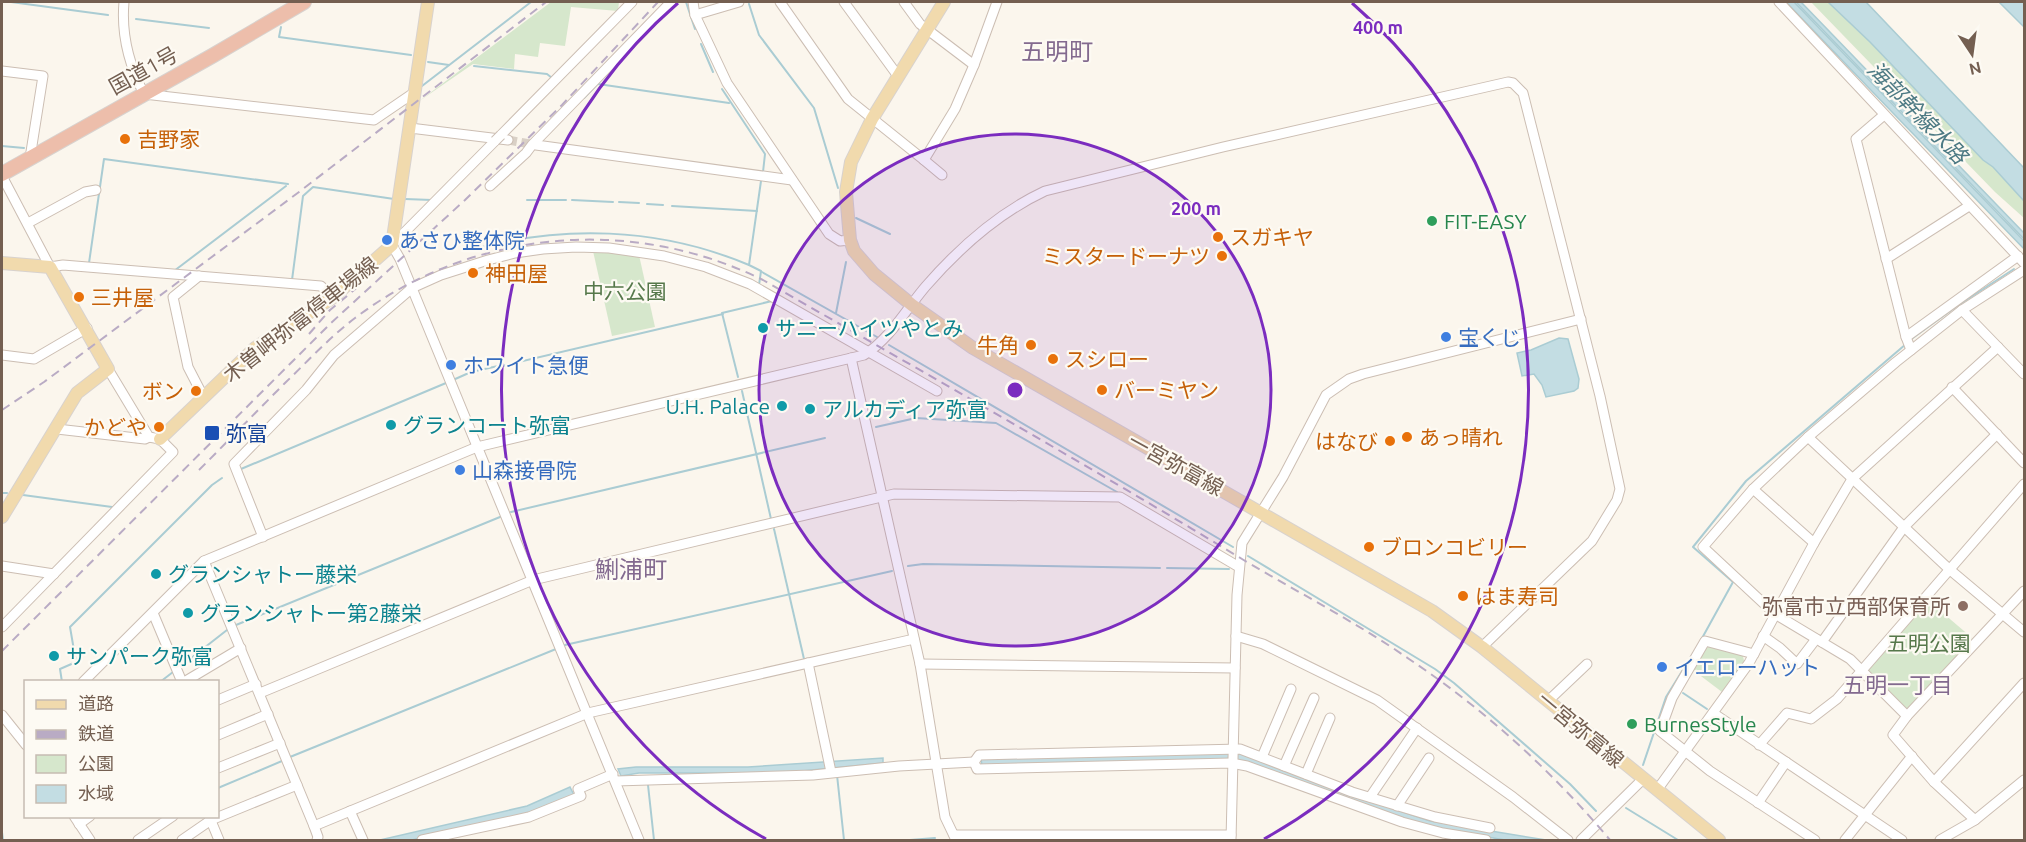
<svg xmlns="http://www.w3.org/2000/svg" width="2026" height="842" viewBox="0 0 2026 842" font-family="Ubuntu,'Noto Sans JP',sans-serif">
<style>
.green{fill:#d6e7cc}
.water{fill:#c3dde3;stroke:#aaccd3;stroke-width:1.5}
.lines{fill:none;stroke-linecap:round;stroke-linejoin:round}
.stream{stroke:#aaccd3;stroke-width:2}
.minor-tunnel{stroke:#d9d0c6;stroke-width:9;stroke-dasharray:9 4.5;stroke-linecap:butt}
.minor-casing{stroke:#ccbeb3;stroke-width:11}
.major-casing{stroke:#d8d2ce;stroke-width:14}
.highway-casing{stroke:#d8d2ce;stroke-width:16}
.minor{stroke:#fff;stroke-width:9}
.major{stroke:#f1daad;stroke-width:12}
.highway{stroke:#edbeab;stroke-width:14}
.rail{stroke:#b9abc4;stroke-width:2;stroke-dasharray:9 6;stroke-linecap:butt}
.minor-bridge-casing{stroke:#ccbeb3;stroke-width:11;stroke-linecap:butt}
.minor-bridge{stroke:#fff;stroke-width:9}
.ring{fill:none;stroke:#7b2cbf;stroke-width:3}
.food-dot{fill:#e8710a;stroke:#fdfaf3;stroke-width:2}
.leisure-dot{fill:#2e9e5b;stroke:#fdfaf3;stroke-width:2}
.shop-dot{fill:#3f7fe0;stroke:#fdfaf3;stroke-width:2}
.culture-dot{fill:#0f9aa8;stroke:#fdfaf3;stroke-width:2}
.transit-dot{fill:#1a4fb4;stroke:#fdfaf3;stroke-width:2}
.education-dot{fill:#8d6e63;stroke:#fdfaf3;stroke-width:2}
.labels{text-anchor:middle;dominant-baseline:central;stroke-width:4.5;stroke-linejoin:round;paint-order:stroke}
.street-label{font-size:21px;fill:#745f51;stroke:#fdfaf3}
.food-label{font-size:21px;fill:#c56008;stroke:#fdfaf3;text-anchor:start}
.leisure-label{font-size:21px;fill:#27864d;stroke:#fdfaf3;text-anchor:start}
.shop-label{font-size:21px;fill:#366cbe;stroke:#fdfaf3;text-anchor:start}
.park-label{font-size:21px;fill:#56784b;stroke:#fdfaf3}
.culture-label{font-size:21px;fill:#0d838f;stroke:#fdfaf3;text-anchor:start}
.transit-label{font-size:21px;fill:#164399;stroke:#fdfaf3;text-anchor:start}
.education-label{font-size:21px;fill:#785e54;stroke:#fdfaf3;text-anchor:end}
.water-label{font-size:22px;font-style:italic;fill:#4d7a84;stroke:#fdfaf3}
.neighbourhood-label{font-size:22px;fill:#836a8f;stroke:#fdfaf3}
.quarter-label{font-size:24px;fill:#836a8f;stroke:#fdfaf3}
.centre{fill:#7b2cbf;stroke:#fdfaf3;stroke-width:3}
.ring-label{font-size:18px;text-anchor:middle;font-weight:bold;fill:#7b2cbf;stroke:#fdfaf3;stroke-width:4.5;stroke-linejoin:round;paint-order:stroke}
</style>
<rect width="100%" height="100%" fill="#fbf6ed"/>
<!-- green -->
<g class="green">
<path d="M551,2H619L618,11L571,7L565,46L540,43L538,57L515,54L514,69L473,64L418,102Z"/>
<path d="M1811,2H1828L1870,42L1983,160L1993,167L2024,201V218L1995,192Z"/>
<path d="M593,251L639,255L655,327L612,336Z"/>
<path d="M1924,602H1930L1971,637L1972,642L1910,709H1905L1868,672V668Z"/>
<path d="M1711,646L1743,656L1744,661L1722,692L1693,670L1706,648Z"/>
</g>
<!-- water -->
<g class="water">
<path d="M1786,2H1794L2024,241V249Z"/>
<path d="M1796,2H1801L2024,233V239Z"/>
<path d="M1828,2H1866L2024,168V201L1993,167L1983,160L1870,42Z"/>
<path d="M1999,2H2024V27Z"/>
<path d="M1559,338L1568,339L1579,379L1578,388L1574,391L1546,397L1542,385L1534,374L1522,376L1517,353L1531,350Z"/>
<path d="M1238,753L1352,795L1430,821L1546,840H1505L1435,828L1347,801L1238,760L982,765L981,759Z"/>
<path d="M883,758V763L781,773H639L621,776L618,769L636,767H748Z"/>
<path d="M570,787L574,795L528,813L412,840H380L527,806Z"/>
</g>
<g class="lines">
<!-- stream -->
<g class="stream">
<path d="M11,2L108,15"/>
<path d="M686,2L695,29"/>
<path d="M749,4L759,35L814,108L838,188"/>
<path d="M669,10L678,2"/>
<path d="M136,19L209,28"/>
<path d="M281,27L279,37L411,55"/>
<path d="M701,44L713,72"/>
<path d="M428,62L449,65"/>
<path d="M474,66L547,74L552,78"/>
<path d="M598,84L729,103"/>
<path d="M422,86L531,2"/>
<path d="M722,89L765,154L763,172"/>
<path d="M584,98L634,46"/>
<path d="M2,146L24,148"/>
<path d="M405,199L432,200"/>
<path d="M527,200H566"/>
<path d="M572,200L613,202"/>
<path d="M619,202L639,203"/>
<path d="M647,204L663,205"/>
<path d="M672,206L757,211"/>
<path d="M856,218L890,234"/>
<path d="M467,251C561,224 659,227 749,265"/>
<path d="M89,263L104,159L288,184"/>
<path d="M174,271L286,186"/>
<path d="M762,272L877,337"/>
<path d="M292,280L303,196L313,187L394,199"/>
<path d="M759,285L761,271L749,265L761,181"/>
<path d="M836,313L846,262"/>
<path d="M1910,340L1957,306L2014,269"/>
<path d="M889,345L1233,547"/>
<path d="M502,366L723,314"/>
<path d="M738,377L722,313L772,301"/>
<path d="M453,380L471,372L498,366"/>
<path d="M742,391L771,519"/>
<path d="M876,427L916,418L996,423L1117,492"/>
<path d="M241,469L446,383"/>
<path d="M2,493H7"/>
<path d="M23,495L112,507"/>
<path d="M511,512L825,438"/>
<path d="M774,529L804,659"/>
<path d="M1248,556L1435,669L1454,683L1570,784L1596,811"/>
<path d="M908,566L923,564L1160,568"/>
<path d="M1167,568L1229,569"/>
<path d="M236,625L500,517"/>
<path d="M1701,640L1733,582L1693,547L1746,481L1906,344"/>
<path d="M565,645L892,571"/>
<path d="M181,666L227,630"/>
<path d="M62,682L60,669L76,662L70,627L212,485L222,478"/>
<path d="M160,682L173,672"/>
<path d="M1683,693L1707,709"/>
<path d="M290,757L556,649"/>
<path d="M1643,765L1666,697L1689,660"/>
<path d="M837,775L844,840"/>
<path d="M648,785L654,840"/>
<path d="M218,788L282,761"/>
<path d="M1626,808L1678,840"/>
<path d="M2,832L3,840"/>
<path d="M910,840L935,838"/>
</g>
<!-- minor-tunnel -->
<path class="minor-tunnel" d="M508,140L536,145"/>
<!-- minor casing -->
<g class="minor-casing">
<g id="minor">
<path d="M124,2C121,35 129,65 144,94L374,120L415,92"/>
<path d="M693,2L695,15L727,83L829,234L840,241L850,240"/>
<path d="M780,2L848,99L924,160L955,109L974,65L997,2"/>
<path d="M844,2L898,76"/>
<path d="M904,2L920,24L974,65"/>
<path d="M1779,2L2024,263"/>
<path d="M695,15L739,2"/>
<path d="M2,71L43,76L30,158"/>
<path d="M1884,115L1856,139L1906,337L1911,350"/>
<path d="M410,128L508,140"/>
<path d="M501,135L632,2"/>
<path d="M495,141L392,245L400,259L639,840"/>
<path d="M536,145L792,180"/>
<path d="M924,160L942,175"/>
<path d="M2,176L50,267L63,265L321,286L332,298"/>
<path d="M490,186L526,153L532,145L671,2"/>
<path d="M28,223L85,192L96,190"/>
<path d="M1886,259L1969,206"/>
<path d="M199,276L173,297L188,367L203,396"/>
<path d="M1962,310L2024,374"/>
<path d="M1906,337L2018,256"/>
<path d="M2,355L34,359L87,328"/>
<path d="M851,358L920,664L945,817L956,840"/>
<path d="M1952,387L2024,463"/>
<path d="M57,429L145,439L149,437"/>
<path d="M1808,437L1949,569L2024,632"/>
<path d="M1753,489L1814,543"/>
<path d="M263,537L234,464L306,390L334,355L412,288L441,275L488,260L515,253L543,249L576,247L609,248L664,256L706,267L750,284L937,391"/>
<path d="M204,561L314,826L318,837L317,840"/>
<path d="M2,566L54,574"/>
<path d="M153,613L182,682"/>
<path d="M2,627L173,452L160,439L149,437L108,369"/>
<path d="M1236,636L1263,644L1377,700L1513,797L1568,840"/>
<path d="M1763,636L1780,648L1797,664L1816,639"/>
<path d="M1822,642L1904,527L1997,434"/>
<path d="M1754,654L1705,641L1672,698L1660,731L1710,771L1815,840"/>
<path d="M808,663L831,772"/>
<path d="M920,664L1235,668"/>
<path d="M83,682L204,561L477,447L864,355C890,339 907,308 926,286C960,247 998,213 1045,191L1223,147L1508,82L1513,83L1523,93L1600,396L1620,489L1617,500L1592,541L1482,647"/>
<path d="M184,682L241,648"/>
<path d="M260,693L533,580L894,494L1120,497L1239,567"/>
<path d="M218,700L256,684"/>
<path d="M1548,701L1587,664"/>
<path d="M1713,713L1902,840"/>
<path d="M2,715L26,745"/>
<path d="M1907,716L1850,659L1775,614L1703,547L1753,489L1808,437L1896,362L1962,310L2024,270"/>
<path d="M218,735L268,714"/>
<path d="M1759,745L1787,713L1811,719L1837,699L2024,484"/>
<path d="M1262,757L1291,689"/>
<path d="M974,762L979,755L1240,749L1352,792L1435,817L1490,828"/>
<path d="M1284,766L1314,698"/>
<path d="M218,768L280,743"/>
<path d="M1306,774L1330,718"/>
<path d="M616,781L813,775L899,766L974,762L977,769L1231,763L1247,766L1402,822L1443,833L1486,840"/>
<path d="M1934,782L2024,683"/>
<path d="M1657,790L1749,663L1814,543L1852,479L1998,347"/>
<path d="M1370,797L1417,728"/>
<path d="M1758,803L1786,762"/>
<path d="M1397,806L1429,758"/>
<path d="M350,811L363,840"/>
<path d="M74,816L90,840"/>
<path d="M209,816L219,840"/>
<path d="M1975,820L1934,782L1893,735L1907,716L2024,591"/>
<path d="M79,824L90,816"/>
<path d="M314,826L588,713L914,639"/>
<path d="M954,835H1231"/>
<path d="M138,840L173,816"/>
<path d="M182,840L211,820L297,785"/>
<path d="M422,840L529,817L581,796L578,789L613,774"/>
<path d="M1231,840L1237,595L1242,543L1283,477L1326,395L1349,379L1363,374L1581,319"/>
<path d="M1581,840L1643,779"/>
<path d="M1845,840L1912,756"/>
<path d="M1940,840L1975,820L2024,780"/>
</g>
</g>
<!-- major casing -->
<g class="major-casing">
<g id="major">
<path d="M944,2L872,119L851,162L846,192L850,240L854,251L874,274L912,305L973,348L1432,611L1482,647L1719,840"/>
<path d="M2,263L50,267L108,369L77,393L2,517"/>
<path d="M160,439L255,348L332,298L392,245L428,2"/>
</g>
</g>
<!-- highway casing -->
<g class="highway-casing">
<path id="highway" d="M2,174L212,56L304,2"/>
</g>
<!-- minor -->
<use href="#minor" class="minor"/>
<!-- major -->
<use href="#major" class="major"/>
<!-- highway -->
<use href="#highway" class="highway"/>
<!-- rail -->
<g class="rail">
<path d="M309,334L330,310L359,286"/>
<path d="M2,410L44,382L299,192L546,2"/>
<path d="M199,470C228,441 256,412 285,383C308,361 330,337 355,318C473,229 631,215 763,280C923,372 1084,463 1242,559C1297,592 1356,622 1409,659C1484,709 1552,771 1610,840"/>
<path d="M2,651L331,323L465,200L562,105L658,2"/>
</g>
<!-- minor-bridge casing -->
<g class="minor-bridge-casing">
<path id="minor-bridge" d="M495,141L501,135"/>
</g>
<!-- minor-bridge -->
<use href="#minor-bridge" class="minor-bridge"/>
</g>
<!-- distance rings -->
<circle cx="1015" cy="390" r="256" fill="#7b2cbf" fill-opacity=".12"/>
<g class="ring">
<circle cx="1015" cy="390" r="256"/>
<path d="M766 839A513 513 0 0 1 678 3M1352 3A513 513 0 0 1 1264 839"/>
</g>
<!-- markers -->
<g class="food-dot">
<circle cx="125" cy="139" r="6"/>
<circle cx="1218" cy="237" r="6"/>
<circle cx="1222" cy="256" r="6"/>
<circle cx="473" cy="273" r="6"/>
<circle cx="79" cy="297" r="6"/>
<circle cx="1031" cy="345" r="6"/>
<circle cx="1053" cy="359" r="6"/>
<circle cx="1102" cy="390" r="6"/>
<circle cx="196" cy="391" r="6"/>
<circle cx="159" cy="427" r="6"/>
<circle cx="1407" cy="437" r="6"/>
<circle cx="1390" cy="441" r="6"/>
<circle cx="1369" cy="547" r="6"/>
<circle cx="1463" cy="596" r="6"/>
</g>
<g class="leisure-dot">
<circle cx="1432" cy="221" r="6"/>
<circle cx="1632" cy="724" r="6"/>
</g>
<g class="shop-dot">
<circle cx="387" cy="240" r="6"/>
<circle cx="1446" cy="337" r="6"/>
<circle cx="451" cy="365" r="6"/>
<circle cx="460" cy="470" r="6"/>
<circle cx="1662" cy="667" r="6"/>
</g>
<g class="culture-dot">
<circle cx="763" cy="328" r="6"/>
<circle cx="782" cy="406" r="6"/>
<circle cx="810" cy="409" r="6"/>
<circle cx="391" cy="425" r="6"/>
<circle cx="156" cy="574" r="6"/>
<circle cx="188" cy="613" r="6"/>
<circle cx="54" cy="656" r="6"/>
</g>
<rect class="transit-dot" x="204" y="425" width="16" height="16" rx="3"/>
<circle class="education-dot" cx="1963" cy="606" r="6"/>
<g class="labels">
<!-- street labels -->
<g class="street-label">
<text transform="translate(143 70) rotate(-29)">国道1号</text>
<text transform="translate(300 319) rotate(-38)">木曽岬弥富停車場線</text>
<text transform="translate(1176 464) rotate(29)">一宮弥富線</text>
<text transform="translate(1581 729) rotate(40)">一宮弥富線</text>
</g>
<!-- food labels -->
<g class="food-label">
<text x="137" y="139">吉野家</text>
<text x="1230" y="237">スガキヤ</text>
<text x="1210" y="256" text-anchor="end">ミスタードーナツ</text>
<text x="485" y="273">神田屋</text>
<text x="91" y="297">三井屋</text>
<text x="1019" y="345" text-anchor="end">牛角</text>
<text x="1065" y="359">スシロー</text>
<text x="1114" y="390">バーミヤン</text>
<text x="184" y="391" text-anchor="end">ボン</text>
<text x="147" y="427" text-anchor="end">かどや</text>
<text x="1419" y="437">あっ晴れ</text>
<text x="1378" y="441" text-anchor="end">はなび</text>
<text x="1381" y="547">ブロンコビリー</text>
<text x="1475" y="596">はま寿司</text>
</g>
<!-- leisure labels -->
<g class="leisure-label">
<text x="1444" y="221">FIT-EASY</text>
<text x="1644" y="724">BurnesStyle</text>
</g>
<!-- shop labels -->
<g class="shop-label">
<text x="399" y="240">あさひ整体院</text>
<text x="1458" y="337">宝くじ</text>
<text x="463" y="365">ホワイト急便</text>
<text x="472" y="470">山森接骨院</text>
<text x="1674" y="667">イエローハット</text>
</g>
<!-- park labels -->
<g class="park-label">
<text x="625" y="291">中六公園</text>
<text x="1929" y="643">五明公園</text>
</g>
<!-- culture labels -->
<g class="culture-label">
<text x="775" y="328">サニーハイツやとみ</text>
<text x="770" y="406" text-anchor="end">U.H. Palace</text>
<text x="822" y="409">アルカディア弥富</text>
<text x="403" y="425">グランコート弥富</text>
<text x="168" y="574">グランシャトー藤栄</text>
<text x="200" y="613">グランシャトー第2藤栄</text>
<text x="66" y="656">サンパーク弥富</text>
</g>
<!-- transit labels -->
<g class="transit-label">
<text x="226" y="433">弥富</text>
</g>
<!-- education labels -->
<g class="education-label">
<text x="1951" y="606">弥富市立西部保育所</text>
</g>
<!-- water labels -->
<g class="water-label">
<text transform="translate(1918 112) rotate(46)">海部幹線水路</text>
</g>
<!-- neighbourhood labels -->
<g class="neighbourhood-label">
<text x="1898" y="684">五明一丁目</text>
</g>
<!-- quarter labels -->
<g class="quarter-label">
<text x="1057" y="51">五明町</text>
<text x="631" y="569">鯏浦町</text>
</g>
</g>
<circle cx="1015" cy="390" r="9" class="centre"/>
<g class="ring-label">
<text x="1378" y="34">400 m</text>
<text x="1196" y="215">200 m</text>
</g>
<!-- border -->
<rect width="2026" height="842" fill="none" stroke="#745f51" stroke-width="6"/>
<!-- legend -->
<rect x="24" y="680" width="195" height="138" fill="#fdfaf3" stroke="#c6bcb2" stroke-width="1.5"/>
<rect x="36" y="700" width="30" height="9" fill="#f1daad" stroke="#c6bcb2" stroke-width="1.5"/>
<text x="78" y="710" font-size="18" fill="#745f51">道路</text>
<rect x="36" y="730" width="30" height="9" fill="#b9abc4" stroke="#c6bcb2" stroke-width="1.5"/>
<text x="78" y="740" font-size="18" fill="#745f51">鉄道</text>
<rect x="36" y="755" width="30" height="18" fill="#d6e7cc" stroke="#c6bcb2" stroke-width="1.5"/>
<text x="78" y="770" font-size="18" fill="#745f51">公園</text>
<rect x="36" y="785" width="30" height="18" fill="#c3dde3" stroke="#c6bcb2" stroke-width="1.5"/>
<text x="78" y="800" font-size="18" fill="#745f51">水域</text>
<!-- north arrow -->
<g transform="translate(1972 54) rotate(167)" stroke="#fdfaf3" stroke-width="4.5" paint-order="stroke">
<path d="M0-4.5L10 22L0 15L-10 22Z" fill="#745f51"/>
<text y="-9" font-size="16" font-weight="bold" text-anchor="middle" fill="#745f51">N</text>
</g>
</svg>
